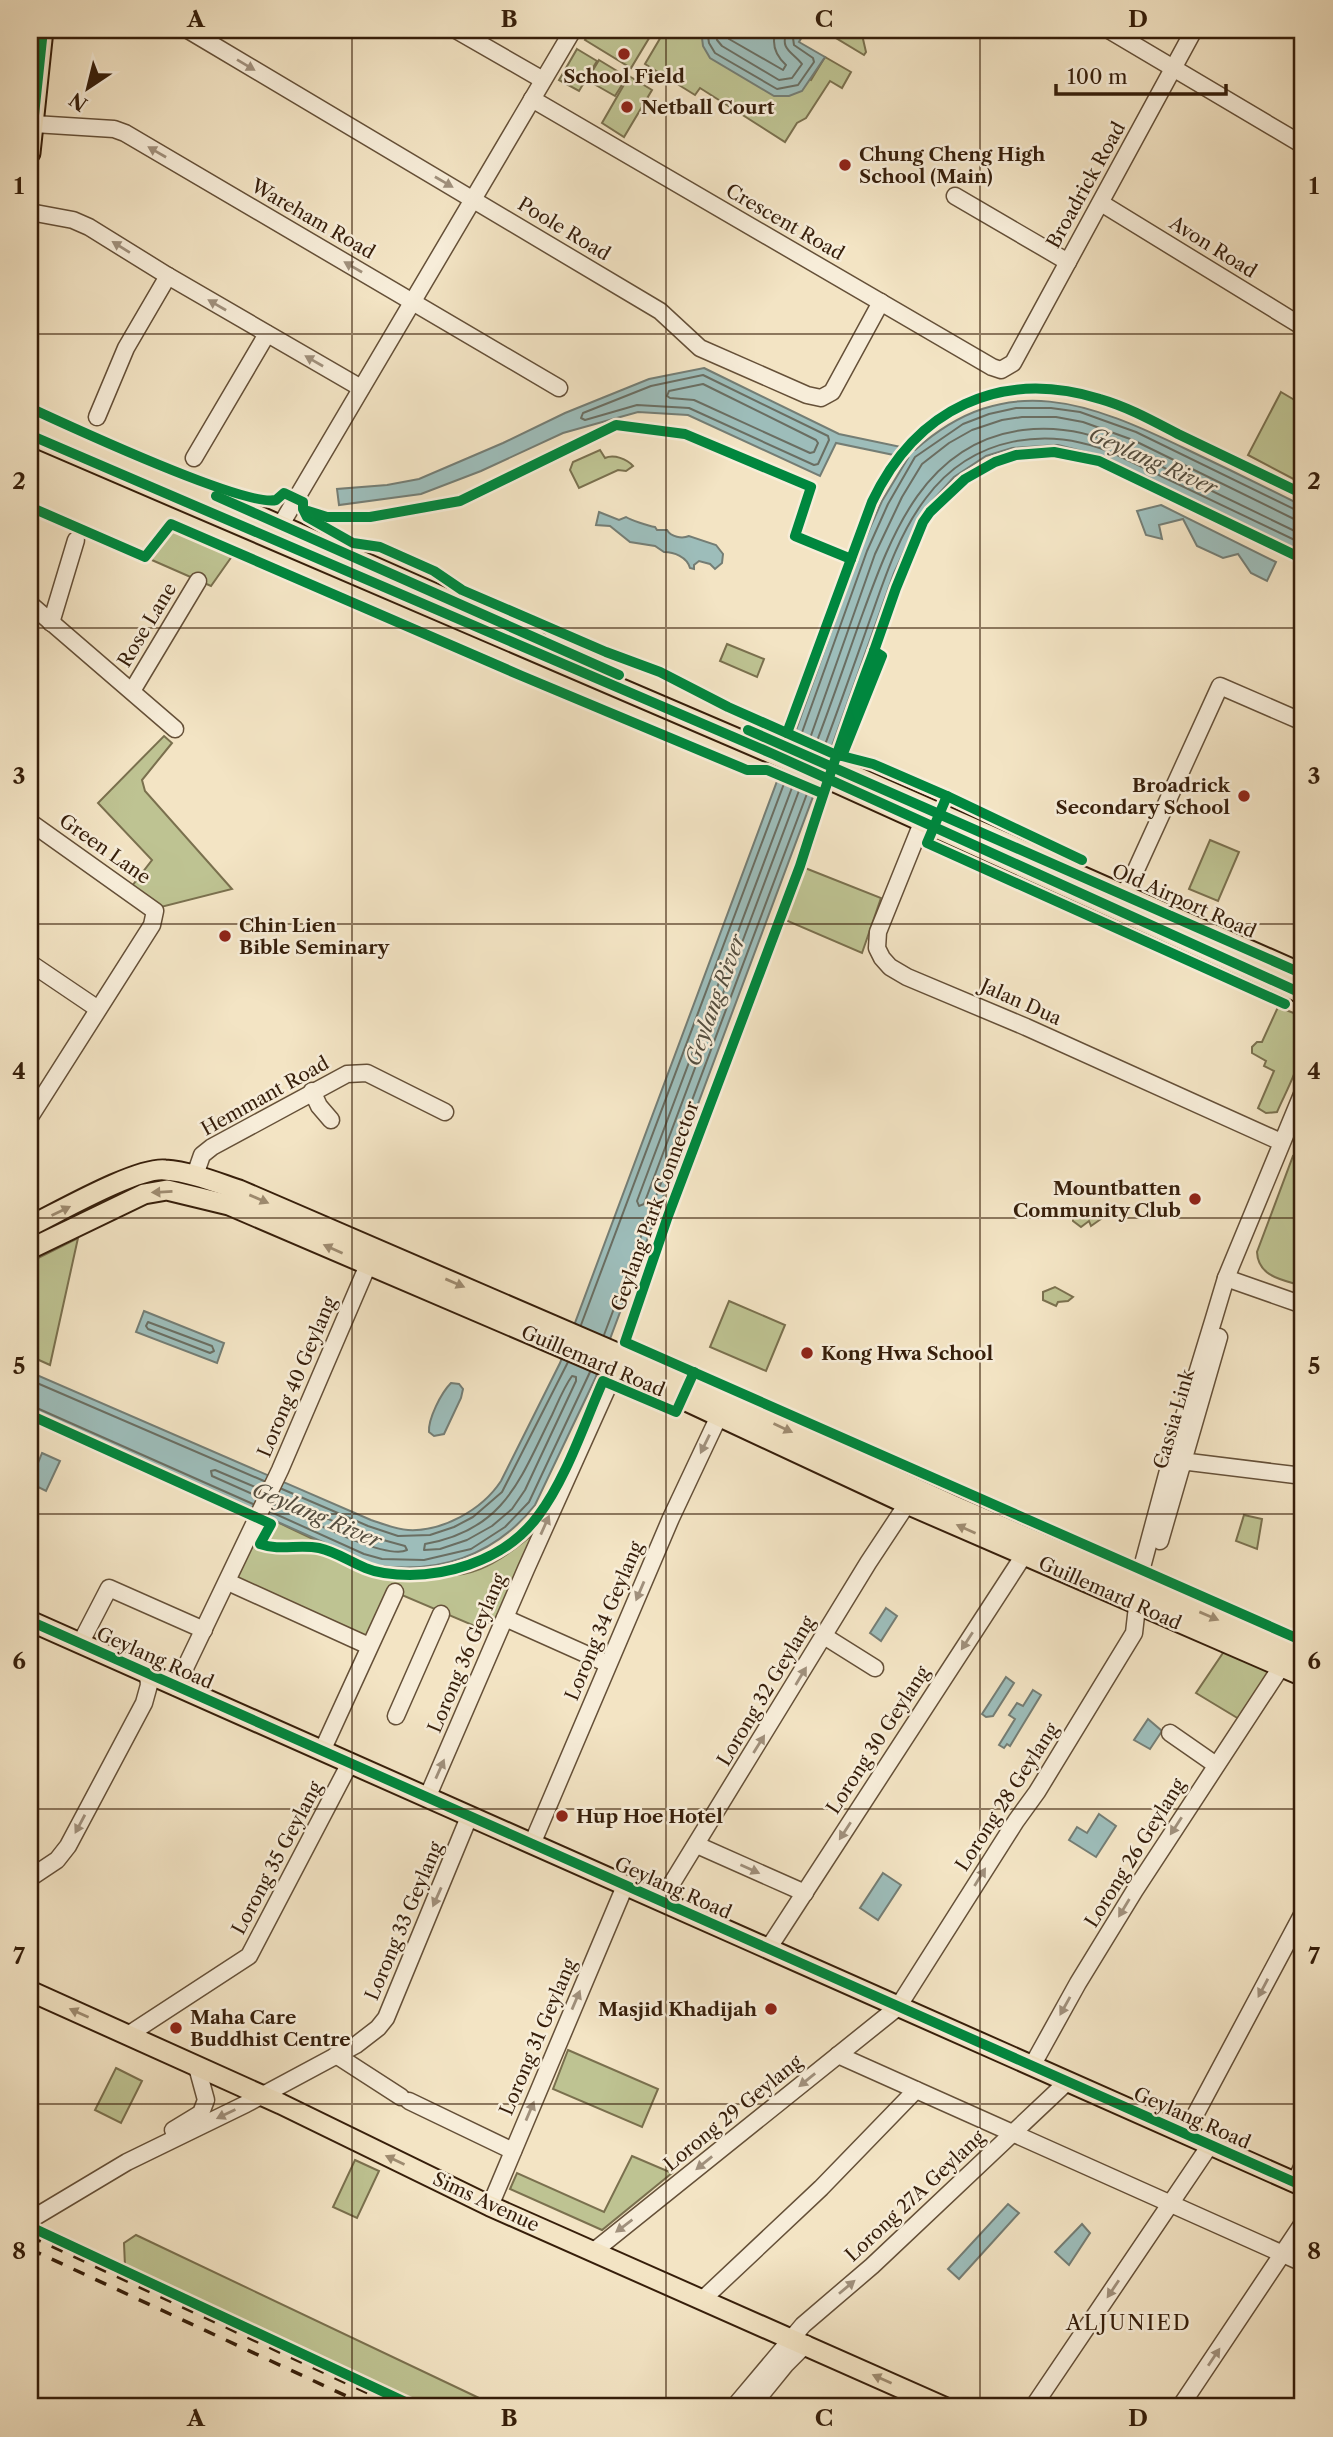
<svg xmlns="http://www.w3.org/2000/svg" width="1333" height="2437" viewBox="0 0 1333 2437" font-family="'Libre Caslon Text',serif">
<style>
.green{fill:#bec392;stroke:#7a704e;stroke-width:2}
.water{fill:#9dbdba;stroke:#747d74;stroke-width:2}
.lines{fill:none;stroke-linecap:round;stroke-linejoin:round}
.shore{stroke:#6a6e62;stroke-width:2}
.minor-casing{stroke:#655038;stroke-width:19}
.major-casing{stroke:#361e0a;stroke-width:23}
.minor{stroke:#f7edd9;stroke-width:16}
.major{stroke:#f3e4c4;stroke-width:19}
.rail{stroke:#361e0a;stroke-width:3.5;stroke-dasharray:12 12;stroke-linecap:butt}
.cycleway-casing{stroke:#f7edd9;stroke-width:15}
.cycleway{stroke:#00873e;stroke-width:10}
.oneway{fill:#a0907c}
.oneway2{fill:#9e8b70}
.grid{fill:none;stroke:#361e0a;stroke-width:2;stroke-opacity:0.55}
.poi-dot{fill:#8f2418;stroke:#f7edd9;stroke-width:2.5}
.labels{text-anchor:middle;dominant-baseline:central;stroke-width:5;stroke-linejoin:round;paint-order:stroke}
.poi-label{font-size:19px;font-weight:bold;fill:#361e0a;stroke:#f7edd9;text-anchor:start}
.street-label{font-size:19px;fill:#361e0a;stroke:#f7edd9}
.water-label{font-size:21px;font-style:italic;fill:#554e3f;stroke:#f7edd9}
.neighbourhood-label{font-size:21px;letter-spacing:2px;fill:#361e0a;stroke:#f7edd9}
.neatline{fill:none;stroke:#361e0a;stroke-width:2.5}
.grid-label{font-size:23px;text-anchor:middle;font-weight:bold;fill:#361e0a}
</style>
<rect width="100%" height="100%" fill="#f3e4c4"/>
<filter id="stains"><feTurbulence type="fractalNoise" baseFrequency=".00286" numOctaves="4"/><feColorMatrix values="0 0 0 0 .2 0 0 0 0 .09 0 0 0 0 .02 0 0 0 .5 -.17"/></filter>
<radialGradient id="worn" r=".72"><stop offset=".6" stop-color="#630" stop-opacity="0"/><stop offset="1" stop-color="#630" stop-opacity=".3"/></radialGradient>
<!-- green -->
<g class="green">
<path d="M591,30H654L631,68L585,40Z"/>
<path d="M665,30H701L700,35L811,80L825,57L851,72L842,88L830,81L806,118L797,123L785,142L700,88L695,95L645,64Z"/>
<path d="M840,30H866L863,39L866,52L864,55L836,38Z"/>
<path d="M577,49L597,61L579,91L559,80Z"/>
<path d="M599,60L627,77L615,96L587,80Z"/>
<path d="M629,76L652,90L624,137L602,123Z"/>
<path d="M1281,392L1303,405V484L1248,455Z"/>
<path d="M600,450L605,458C614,454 627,459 633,466L626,471L618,470L579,488L570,470L573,462Z"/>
<path d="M171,524L235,552L211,586L145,557Z"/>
<path d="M727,644L764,659L757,677L720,661Z"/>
<path d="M164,736L172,743L142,780L145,791L232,889L161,907L132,886L152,860L98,803Z"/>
<path d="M1210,840L1239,852L1218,901L1189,889Z"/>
<path d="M800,866L881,898L862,953L783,919Z"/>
<path d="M1278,1007L1299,1015C1312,1048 1290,1082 1277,1112L1266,1113L1258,1108L1274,1071L1264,1066L1266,1061L1252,1053V1047L1257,1042H1262Z"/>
<path d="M1293,1156L1303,1158V1286C1283,1280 1258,1277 1257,1252Z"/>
<path d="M1073,1206L1087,1208L1102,1215L1101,1219L1091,1226L1089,1221L1081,1227L1073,1221Z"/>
<path d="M78,1238L50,1365L30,1356V1262Z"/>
<path d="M1055,1287L1073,1297L1068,1301L1058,1302L1056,1306L1043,1300V1292Z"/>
<path d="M729,1301L785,1325L766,1371L710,1347Z"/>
<path d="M260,1514C320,1541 414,1596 480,1569C505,1559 526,1539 547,1523L504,1618L477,1627L395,1592L369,1646L228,1582Z"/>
<path d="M1244,1515L1262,1519L1257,1549L1236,1541Z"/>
<path d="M1229,1644L1281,1667L1244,1722L1196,1693Z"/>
<path d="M568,2050L658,2089L642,2127L553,2089Z"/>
<path d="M116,2068L142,2081L121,2123L95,2110Z"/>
<path d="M632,2156L672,2173L602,2230L510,2189L517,2173L604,2212Z"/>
<path d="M355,2160L379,2171L357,2218L333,2207Z"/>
<path d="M136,2235L498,2407H426L125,2266L124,2243Z"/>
</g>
<!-- water -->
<g class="water">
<path d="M701,30H806L799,42L825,57L802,91L789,96H774L710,58L703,46Z"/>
<path d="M704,368L839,434L915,450C1007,368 1091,403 1188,450C1226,468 1265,487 1303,506V552L1105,457L1058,445L1012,448L986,456L954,477L933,500L912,534L894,573L832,746L595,1379L535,1505C495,1556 436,1575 374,1565L30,1411V1372L371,1520C383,1524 395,1529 408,1530C442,1532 482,1510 501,1481L560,1363L795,733L861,548L882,501L908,458L836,443L820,476L688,415L638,412L563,433L481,471L421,494L339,505L337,489L387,485L419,479L503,443L565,413L649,379Z"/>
<path d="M1161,505L1276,562L1267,581L1251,573L1238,554L1223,558L1197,546L1183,519L1159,525L1162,539L1146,535L1137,511Z"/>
<path d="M599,512L619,520L626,517C631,520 648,526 655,527L657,530H667C671,537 682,539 689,536L716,545L723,554L722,563L715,569L710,564L699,561L694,565V569L690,568C687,557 674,552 664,552L655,546L630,542L610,526L596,525Z"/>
<path d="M144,1311L224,1343L217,1363L136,1332Z"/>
<path d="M451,1383L459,1384L463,1389L461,1398L444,1434L434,1436L429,1432C428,1419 441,1393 451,1383Z"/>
<path d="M42,1453L60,1461L46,1491L30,1483Z"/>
<path d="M886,1608L897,1616L881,1641L870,1633Z"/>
<path d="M1006,1677L1014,1683L993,1716L986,1717L982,1714Z"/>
<path d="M1033,1690L1041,1695L1010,1746L1007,1744L1004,1748L999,1745L1015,1719L1009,1715L1017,1703L1023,1706Z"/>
<path d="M1148,1719L1162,1731L1150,1749L1134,1740Z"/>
<path d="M1099,1814L1116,1826L1096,1857L1069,1840L1077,1827L1087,1833Z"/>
<path d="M883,1873L901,1885L878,1920L860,1908Z"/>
<path d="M1008,2204L1019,2213L959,2279L948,2269Z"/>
<path d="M1082,2224L1090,2233L1069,2265L1055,2252Z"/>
</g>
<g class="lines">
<!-- shore -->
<g class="shore">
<path d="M707,30L709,43L715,53L777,89L798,85L814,62L813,58L794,45L793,38L798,30"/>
<path d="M716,30L717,40L722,46L779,80L792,78L802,64C793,52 778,49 788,30"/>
<path d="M727,30L729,39L783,70L786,65C775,55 771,44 776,30"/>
<path d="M703,375L828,436L829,440L818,464L814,465L689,408L637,405L585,420L581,418L583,413L651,386Z"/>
<path d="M703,384L816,440L818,443L814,452L810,453L694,400L670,398L667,396L669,391Z"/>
<path d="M808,744L875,554L902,497L922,464L949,443L972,430L1002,420L1022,417H1056L1083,422L1133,440L1294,519L1303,520"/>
<path d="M815,746C831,705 845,663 860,621C890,539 922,443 1023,430C1057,426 1090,432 1121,447L1303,535"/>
<path d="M823,750C840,705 856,659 872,614C886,574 900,532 926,498C972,436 1049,424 1117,455L1303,544"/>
<path d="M795,752L867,551L888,504L915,457L963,424L989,414L1016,408H1051L1080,412L1136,432L1298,511H1303"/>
<path d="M796,777L637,1201L639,1206L644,1204L803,780"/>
<path d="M148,1322L212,1346L214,1351L210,1353L148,1329L146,1326Z"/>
<path d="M581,1325L788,773"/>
<path d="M604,1335L811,783"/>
<path d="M572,1376L576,1377V1381L525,1490L512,1509L492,1526L467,1540L440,1549L424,1550L425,1544C505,1530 520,1479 552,1415C558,1402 564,1387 572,1376Z"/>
<path d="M30,1380L264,1481"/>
<path d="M30,1405L253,1504"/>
<path d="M282,1489L368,1526L398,1536L430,1535L454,1527L473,1517L502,1492L568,1362"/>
<path d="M257,1496L212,1476L211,1471L215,1470L260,1489"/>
<path d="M274,1504C299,1515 385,1561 407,1550L405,1546L365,1535L278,1497"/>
<path d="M271,1512L364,1554L382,1559L424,1560L471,1549L505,1527L529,1502L590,1372"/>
</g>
<!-- minor casing -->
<g class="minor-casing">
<g id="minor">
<path d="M188,30L660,311L700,348L807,395L821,398L832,392L881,302"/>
<path d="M456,30L543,80"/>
<path d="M1109,30L1303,145"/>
<path d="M532,99L992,367L1001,370L1013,363L1194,30"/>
<path d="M34,124L114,129L125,133L559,388"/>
<path d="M955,196L1068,262"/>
<path d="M1101,203L1303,327"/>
<path d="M30,212L73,220L89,227L168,276L361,388"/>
<path d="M97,417L126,348L168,276"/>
<path d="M194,458L267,334"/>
<path d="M276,533L573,30"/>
<path d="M30,604L175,729"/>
<path d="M51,623L76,540"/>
<path d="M132,691L198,581"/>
<path d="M926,813L878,932L877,948L882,958L890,967L907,977L1026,1027L1281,1142"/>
<path d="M30,822L155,911L152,925L30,1117"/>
<path d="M1125,894L1220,686L1303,722"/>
<path d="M30,963L98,1009"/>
<path d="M312,1091L319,1106L331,1120"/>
<path d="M195,1175L202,1155L212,1147L347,1074L367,1073L445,1112"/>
<path d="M1226,1278L1303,1305"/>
<path d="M1183,1464L1189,1462L1303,1476"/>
<path d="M1160,1541L1219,1337"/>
<path d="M228,1582L369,1646"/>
<path d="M505,1618L608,1664"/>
<path d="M824,1636L875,1668"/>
<path d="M80,1644L109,1588L204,1630"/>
<path d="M176,1687L280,1470L368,1265"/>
<path d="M396,1716L441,1614"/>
<path d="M1170,1733L1216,1765"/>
<path d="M322,1751L395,1592"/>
<path d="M427,1798L526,1569L615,1371"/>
<path d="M532,1844L671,1518L719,1416"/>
<path d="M697,1845L805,1893"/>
<path d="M30,1878L57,1860L68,1846L144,1703L149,1685L148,1675"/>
<path d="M661,1901L868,1563L907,1504"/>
<path d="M768,1949L1024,1555"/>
<path d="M128,2035L249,1956L350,1763"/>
<path d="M336,2055L401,2097"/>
<path d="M838,2055L1303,2263"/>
<path d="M1032,2066L1078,1983L1135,1890L1281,1667"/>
<path d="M409,2101L513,2151"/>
<path d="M173,2130L201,2113L206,2100L197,2067"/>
<path d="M1185,2134L1303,1913"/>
<path d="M1295,2182L1303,2165"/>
<path d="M490,2206L625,1886"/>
<path d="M30,2220L127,2162L246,2104L356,2045L378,2028L386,2018L469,1817"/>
<path d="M594,2251L898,2007L1016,1821L1037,1792L1134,1633L1141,1571L1173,1452L1214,1318L1226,1278L1303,1092"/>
<path d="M702,2300L821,2188L916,2090"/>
<path d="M734,2407L803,2325L872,2266L1067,2082"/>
<path d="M751,2407L786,2364L806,2344"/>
<path d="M1033,2407L1210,2145"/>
<path d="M1180,2407L1303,2223"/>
</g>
</g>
<!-- major casing -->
<g class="major-casing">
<g id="major">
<path d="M30,153L43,30"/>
<path d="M30,415L535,638"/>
<path d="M30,435L773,754L1303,994"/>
<path d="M807,755L1303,974"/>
<path d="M30,1226C59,1212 137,1167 165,1170C191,1172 215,1182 239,1190L647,1366L954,1506L1303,1657"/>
<path d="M30,1249L144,1194L167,1190L229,1205L682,1399L907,1504L1303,1676"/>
<path d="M30,1621L1303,2186"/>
<path d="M30,1991L281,2104L490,2206L944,2407"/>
</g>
</g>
<!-- minor -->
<use href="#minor" class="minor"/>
<!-- major -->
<use href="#major" class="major"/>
<!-- rail -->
<g class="rail">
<path d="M30,2236L398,2407"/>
<path d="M30,2249L370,2407"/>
</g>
<!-- cycleway casing -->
<g class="cycleway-casing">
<g id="cycleway">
<path d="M30,153L43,30"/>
<path d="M30,408C69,426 244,507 276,500L284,493L303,502V509L307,517L353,543L380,547L434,571L462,590L606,652L660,672L728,707L834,754L842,756L882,656L874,651C847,722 823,794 800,866L668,1216L625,1342L1303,1641"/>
<path d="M30,435L773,754L1303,994"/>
<path d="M216,496L619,675"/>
<path d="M30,507L145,557L171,524L522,676L747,770H767L819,792"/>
<path d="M308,511L327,517H370L460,501L616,425L685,434L811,487L795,536L851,559"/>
<path d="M874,651L896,588L923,522L930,512L965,479L995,462L1016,455L1054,452L1099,461L1303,559"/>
<path d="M748,730L1303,974"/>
<path d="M787,733L872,502C916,409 1000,368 1100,399C1128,407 1153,421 1178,434C1220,454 1262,474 1303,494"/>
<path d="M842,756L873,764L947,796L1082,860"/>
<path d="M947,796L927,843L1285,1004"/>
<path d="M30,1415L271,1524L260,1544C280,1551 299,1544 319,1548C342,1553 360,1570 384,1573C439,1581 504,1562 538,1516C566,1479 584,1424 603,1381L676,1412L694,1372"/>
<path d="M30,1621L1303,2186"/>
<path d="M30,2229H35L416,2407"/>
</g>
</g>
<!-- cycleway -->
<use href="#cycleway" class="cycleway"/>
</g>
<!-- one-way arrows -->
<defs><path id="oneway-solid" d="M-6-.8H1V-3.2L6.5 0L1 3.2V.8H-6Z" transform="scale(1.75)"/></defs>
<g class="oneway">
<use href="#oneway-solid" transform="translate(246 65) rotate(31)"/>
<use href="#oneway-solid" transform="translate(157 152) rotate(-150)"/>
<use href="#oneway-solid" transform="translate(444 182) rotate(30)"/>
<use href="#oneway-solid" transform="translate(121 247) rotate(-148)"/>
<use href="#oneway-solid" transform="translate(353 267) rotate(-150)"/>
<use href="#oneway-solid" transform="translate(217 305) rotate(-150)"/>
<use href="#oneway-solid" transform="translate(314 361) rotate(-150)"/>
<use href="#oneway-solid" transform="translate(705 1444) rotate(116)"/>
<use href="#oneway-solid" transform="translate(545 1525) rotate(-66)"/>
<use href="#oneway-solid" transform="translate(640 1591) rotate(113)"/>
<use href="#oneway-solid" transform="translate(967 1641) rotate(123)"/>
<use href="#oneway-solid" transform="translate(801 1676) rotate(-59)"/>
<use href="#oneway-solid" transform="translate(759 1744) rotate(-58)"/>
<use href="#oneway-solid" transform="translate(440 1769) rotate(-66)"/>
<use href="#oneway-solid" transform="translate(80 1824) rotate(118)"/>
<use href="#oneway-solid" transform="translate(1176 1826) rotate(123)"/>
<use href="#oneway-solid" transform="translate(845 1831) rotate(123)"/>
<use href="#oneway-solid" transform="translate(750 1869) rotate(24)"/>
<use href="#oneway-solid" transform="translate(980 1877) rotate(-58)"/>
<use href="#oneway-solid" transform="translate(437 1897) rotate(114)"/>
<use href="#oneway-solid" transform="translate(1124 1908) rotate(121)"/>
<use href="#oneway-solid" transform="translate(1263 1988) rotate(118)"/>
<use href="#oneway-solid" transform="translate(576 2000) rotate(-67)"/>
<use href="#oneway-solid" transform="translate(1065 2006) rotate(119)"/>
<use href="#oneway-solid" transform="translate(807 2080) rotate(141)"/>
<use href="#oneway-solid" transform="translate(530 2111) rotate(-67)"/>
<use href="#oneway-solid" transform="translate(226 2114) rotate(154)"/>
<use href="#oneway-solid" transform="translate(704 2163) rotate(141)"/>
<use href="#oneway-solid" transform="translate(624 2226) rotate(143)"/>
<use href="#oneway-solid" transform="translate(847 2287) rotate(-40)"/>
<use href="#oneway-solid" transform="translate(1113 2289) rotate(124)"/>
<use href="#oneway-solid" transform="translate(1214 2357) rotate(-56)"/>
</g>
<g class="oneway2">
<use href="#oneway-solid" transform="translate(162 1192) rotate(177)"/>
<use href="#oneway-solid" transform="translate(259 1199) rotate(23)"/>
<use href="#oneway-solid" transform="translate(61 1211) rotate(-26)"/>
<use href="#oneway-solid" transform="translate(333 1249) rotate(-156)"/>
<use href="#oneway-solid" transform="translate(455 1283) rotate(23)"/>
<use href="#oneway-solid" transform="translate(783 1428) rotate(25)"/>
<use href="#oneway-solid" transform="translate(966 1529) rotate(-156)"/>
<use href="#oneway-solid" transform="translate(1209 1616) rotate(23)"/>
<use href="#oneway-solid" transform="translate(79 2013) rotate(-156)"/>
<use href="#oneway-solid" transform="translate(395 2160) rotate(-155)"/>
<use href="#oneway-solid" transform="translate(882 2379) rotate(-156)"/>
</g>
<!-- grid -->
<path class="grid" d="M352,30V2407M666,30V2407M980,30V2407M30,334H1303M30,628H1303M30,924H1303M30,1218H1303M30,1514H1303M30,1809H1303M30,2104H1303"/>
<!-- markers -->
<g class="poi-dot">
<circle cx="624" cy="54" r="7"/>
<circle cx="627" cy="107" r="7"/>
<circle cx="845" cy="165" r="7"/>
<circle cx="1244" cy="796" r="7"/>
<circle cx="225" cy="936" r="7"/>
<circle cx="1195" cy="1199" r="7"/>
<circle cx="807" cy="1353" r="7"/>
<circle cx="562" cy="1816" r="7"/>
<circle cx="771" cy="2009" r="7"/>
<circle cx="176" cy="2028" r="7"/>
</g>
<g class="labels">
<!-- poi labels -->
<g class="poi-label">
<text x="624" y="76" text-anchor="middle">School Field</text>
<text x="641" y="107">Netball Court</text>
<text x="859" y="154">Chung Cheng High<tspan x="859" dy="22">School (Main)</tspan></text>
<text x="1230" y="785" text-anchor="end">Broadrick<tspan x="1230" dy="22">Secondary School</tspan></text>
<text x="239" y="925">Chin Lien<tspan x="239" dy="22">Bible Seminary</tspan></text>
<text x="1181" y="1188" text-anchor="end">Mountbatten<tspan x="1181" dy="22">Community Club</tspan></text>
<text x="821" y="1353">Kong Hwa School</text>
<text x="576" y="1816">Hup Hoe Hotel</text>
<text x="757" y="2009" text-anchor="end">Masjid Khadijah</text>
<text x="190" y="2017">Maha Care<tspan x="190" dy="22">Buddhist Centre</tspan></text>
</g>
<!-- street labels -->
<g class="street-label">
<text transform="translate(1086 185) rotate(-61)">Broadrick Road</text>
<text transform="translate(313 219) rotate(30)">Wareham Road</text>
<text transform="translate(785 222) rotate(30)">Crescent Road</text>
<text transform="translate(564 229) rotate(31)">Poole Road</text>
<text transform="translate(1213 247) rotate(32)">Avon Road</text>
<text transform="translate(147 625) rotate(-59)">Rose Lane</text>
<text transform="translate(105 849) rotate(35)">Green Lane</text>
<text transform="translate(1184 901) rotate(24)">Old Airport Road</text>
<text transform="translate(1021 1002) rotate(24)">Jalan Dua</text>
<text transform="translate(265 1096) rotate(-29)">Hemmant Road</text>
<text transform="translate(655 1206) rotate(-70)">Geylang Park Connector</text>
<text transform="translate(593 1361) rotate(23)">Guillemard Road</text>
<text transform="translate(297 1377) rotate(-67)">Lorong 40 Geylang</text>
<text transform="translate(1174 1419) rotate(-74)">Cassia Link</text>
<text transform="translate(1110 1593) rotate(24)">Guillemard Road</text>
<text transform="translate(604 1621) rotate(-67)">Lorong 34 Geylang</text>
<text transform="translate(467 1653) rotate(-67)">Lorong 36 Geylang</text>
<text transform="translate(155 1658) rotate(24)">Geylang Road</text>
<text transform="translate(766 1691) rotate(-59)">Lorong 32 Geylang</text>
<text transform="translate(878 1740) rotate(-57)">Lorong 30 Geylang</text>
<text transform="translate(1007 1797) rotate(-57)">Lorong 28 Geylang</text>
<text transform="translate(1135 1853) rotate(-58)">Lorong 26 Geylang</text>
<text transform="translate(277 1858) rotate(-62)">Lorong 35 Geylang</text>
<text transform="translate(673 1888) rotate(24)">Geylang Road</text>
<text transform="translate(404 1921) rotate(-67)">Lorong 33 Geylang</text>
<text transform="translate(538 2037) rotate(-67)">Lorong 31 Geylang</text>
<text transform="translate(733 2113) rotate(-39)">Lorong 29 Geylang</text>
<text transform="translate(1192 2118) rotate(24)">Geylang Road</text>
<text transform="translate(915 2196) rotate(-43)">Lorong 27A Geylang</text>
<text transform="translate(486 2202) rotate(25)">Sims Avenue</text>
</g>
<!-- water labels -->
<g class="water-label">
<text transform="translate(1153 461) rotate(24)">Geylang River</text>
<text transform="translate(715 1000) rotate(-70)">Geylang River</text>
<text transform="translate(317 1515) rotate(23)">Geylang River</text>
</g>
<!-- neighbourhood labels -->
<g class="neighbourhood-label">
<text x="1129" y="2322">ALJUNIED</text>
</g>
</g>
<!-- margin -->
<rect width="1333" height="2437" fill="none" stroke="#f3e4c4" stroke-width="77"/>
<!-- north arrow -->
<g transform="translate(88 88) rotate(215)" stroke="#f7edd9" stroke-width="5" paint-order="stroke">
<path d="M0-5L12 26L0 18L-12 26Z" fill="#361e0a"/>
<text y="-10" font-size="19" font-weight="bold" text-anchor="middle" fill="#361e0a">N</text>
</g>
<!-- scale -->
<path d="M1056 84v10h170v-10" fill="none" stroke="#361e0a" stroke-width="3.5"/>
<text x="1067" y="84" font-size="21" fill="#361e0a" stroke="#f7edd9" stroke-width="5" paint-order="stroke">100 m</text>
<rect x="38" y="38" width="1256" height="2360" class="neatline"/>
<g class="grid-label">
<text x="196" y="27">A</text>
<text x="509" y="27">B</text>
<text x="824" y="27">C</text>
<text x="1138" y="27">D</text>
<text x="19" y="194">1</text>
<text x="1314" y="194">1</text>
<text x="19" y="489">2</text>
<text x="1314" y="489">2</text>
<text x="19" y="784">3</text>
<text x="1314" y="784">3</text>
<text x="19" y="1079">4</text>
<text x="1314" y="1079">4</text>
<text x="19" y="1374">5</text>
<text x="1314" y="1374">5</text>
<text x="19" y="1669">6</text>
<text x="1314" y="1669">6</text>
<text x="19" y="1964">7</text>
<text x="1314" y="1964">7</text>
<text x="19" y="2259">8</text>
<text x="1314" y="2259">8</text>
<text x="196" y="2426">A</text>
<text x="509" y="2426">B</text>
<text x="824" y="2426">C</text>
<text x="1138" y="2426">D</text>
</g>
<rect width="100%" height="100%" filter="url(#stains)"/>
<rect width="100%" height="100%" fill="url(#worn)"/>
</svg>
